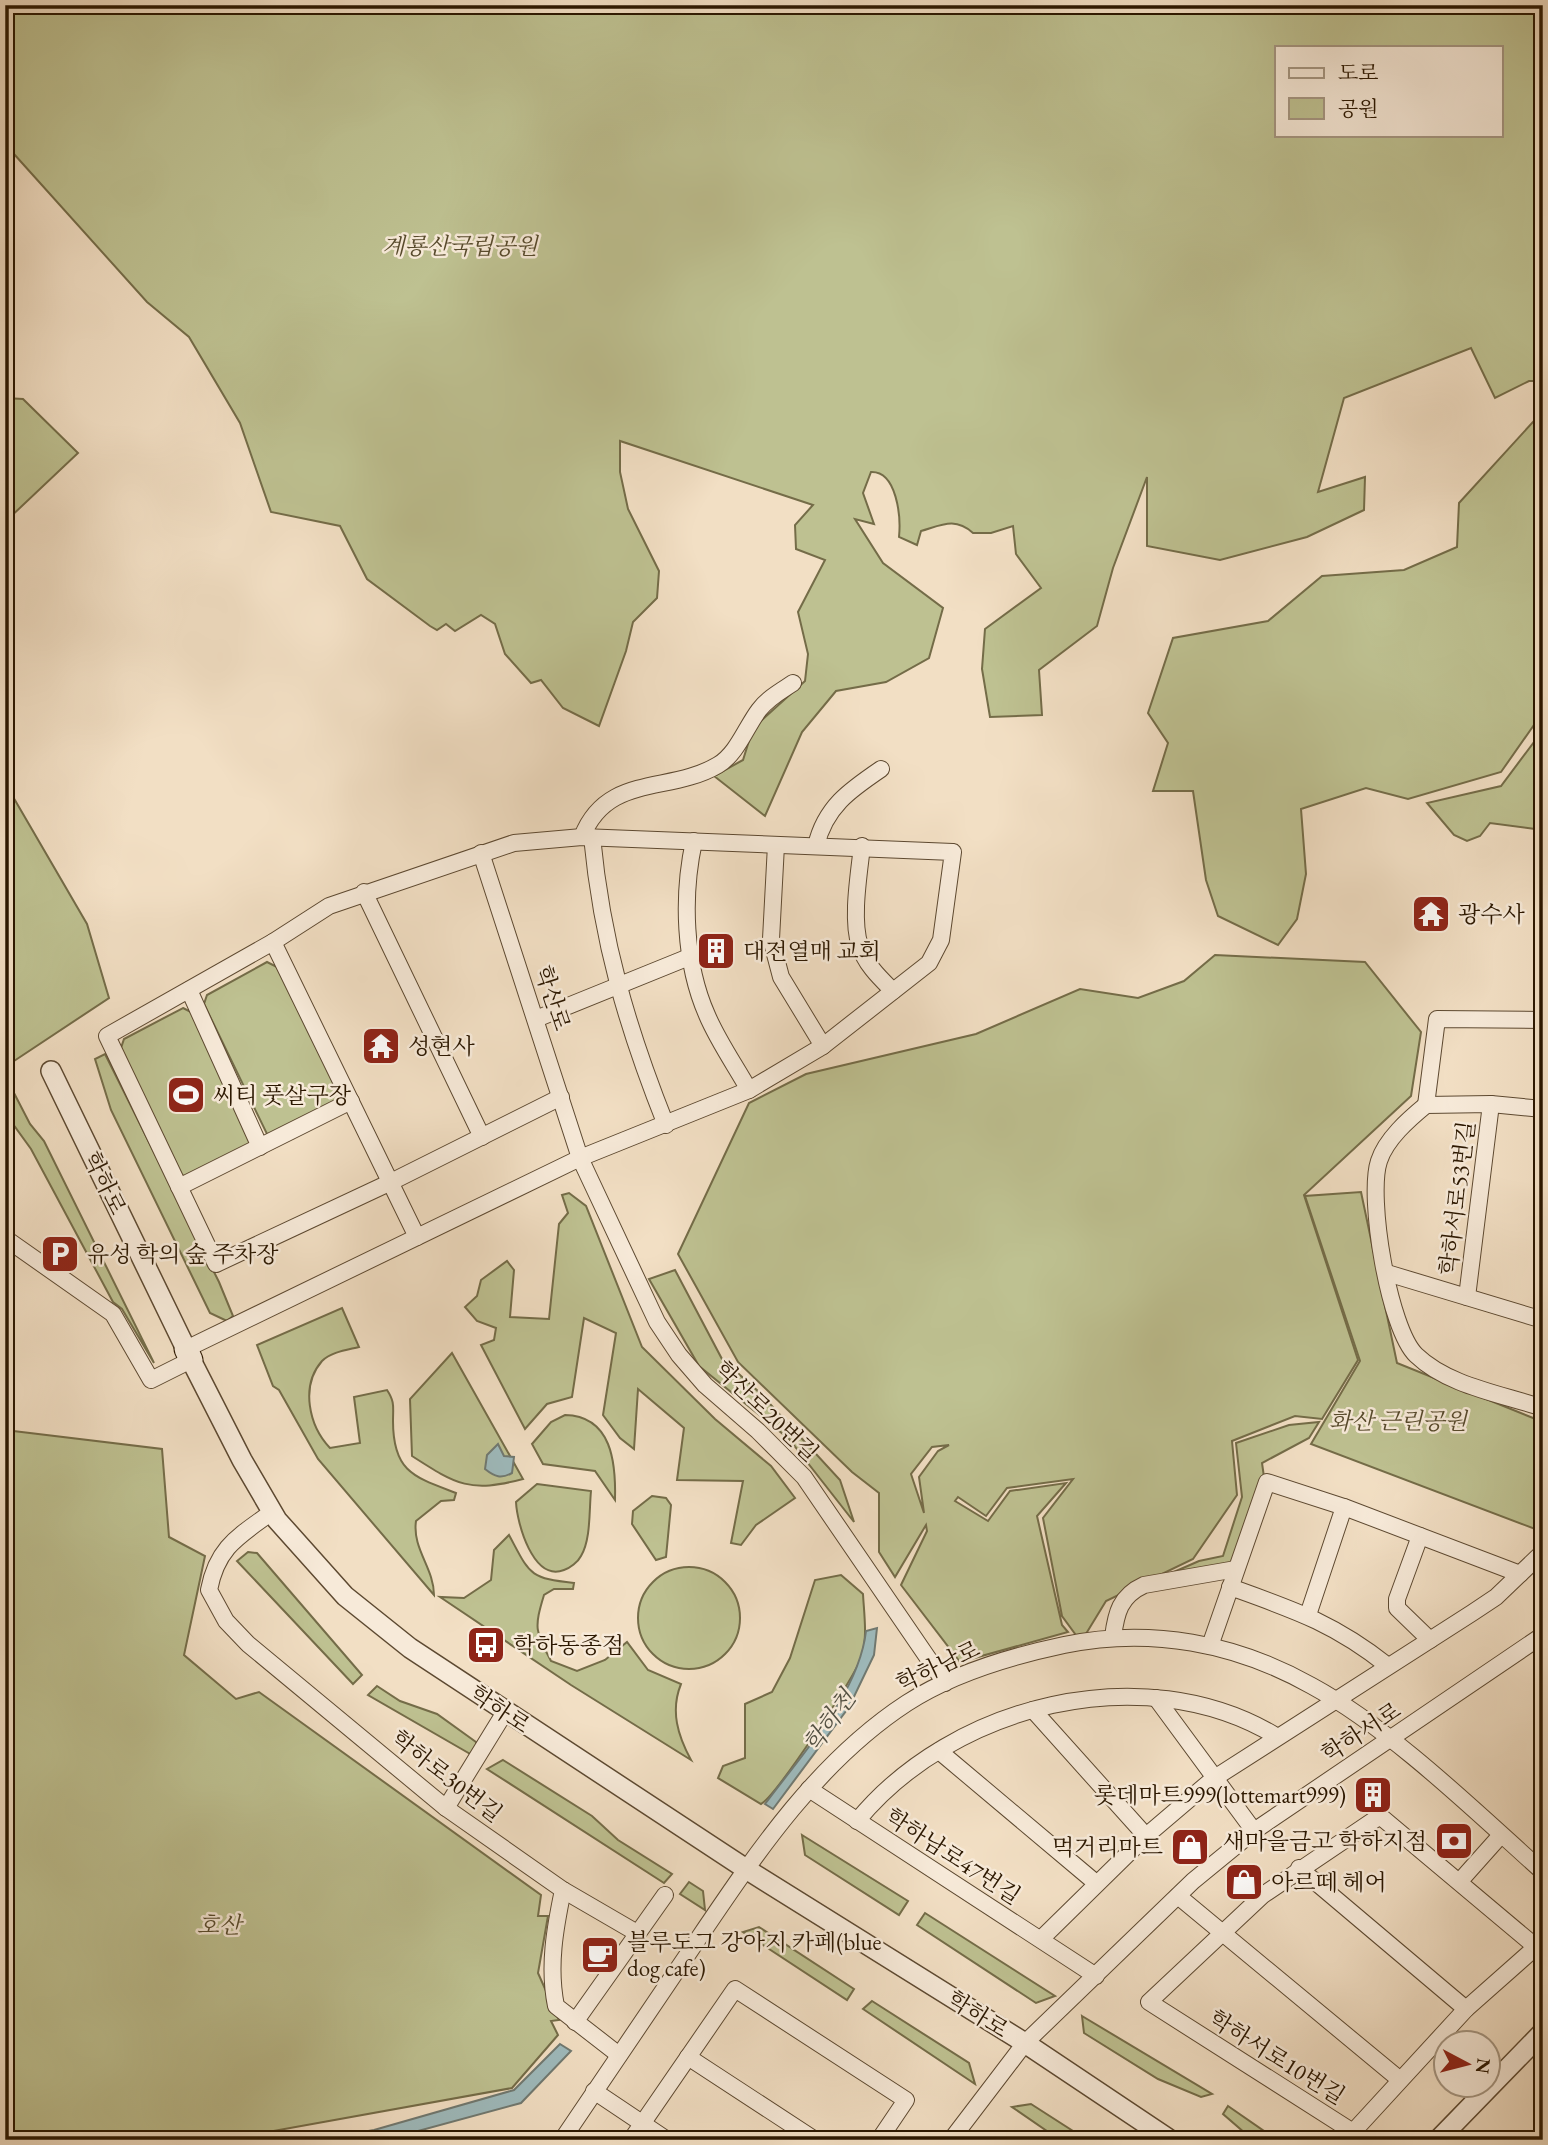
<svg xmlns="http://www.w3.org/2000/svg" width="1548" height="2145" viewBox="0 0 1548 2145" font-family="'EB Garamond','Noto Serif KR',serif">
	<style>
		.green { fill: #bec191; stroke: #746c48; stroke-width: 2; fill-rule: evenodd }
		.water { fill: #9ebabc; stroke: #707971; stroke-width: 2 }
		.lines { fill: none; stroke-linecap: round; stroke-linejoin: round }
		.minor-casing { stroke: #5d4931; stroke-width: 18 }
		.tertiary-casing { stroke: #5d4931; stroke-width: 22 }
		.secondary-casing { stroke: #2b1700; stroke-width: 25 }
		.minor { stroke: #f7ead9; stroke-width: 16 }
		.tertiary { stroke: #f7ead9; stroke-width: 19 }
		.secondary { stroke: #f7ead9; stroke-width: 23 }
		.labels { text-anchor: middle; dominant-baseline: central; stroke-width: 5; stroke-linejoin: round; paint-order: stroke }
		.park-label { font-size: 23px; font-style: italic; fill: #574a2c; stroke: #f7ead9 }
		.poi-label { font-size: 23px; fill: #2b1700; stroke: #f7ead9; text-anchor: start }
		.street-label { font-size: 23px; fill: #2b1700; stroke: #f7ead9 }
		.water-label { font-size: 24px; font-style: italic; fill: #535042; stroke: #f7ead9 }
	</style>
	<rect width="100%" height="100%" fill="#f2dfc4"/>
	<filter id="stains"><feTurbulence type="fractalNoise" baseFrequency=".00286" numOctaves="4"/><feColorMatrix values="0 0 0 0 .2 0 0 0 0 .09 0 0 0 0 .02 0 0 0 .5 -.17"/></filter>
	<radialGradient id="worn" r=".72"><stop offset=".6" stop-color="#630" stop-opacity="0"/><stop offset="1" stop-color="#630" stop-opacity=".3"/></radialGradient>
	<g class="green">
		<path d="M5,5H1543V381H1529L1495,398L1471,348L1344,398L1318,492L1365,477L1364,510L1307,537L1220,560L1147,546V477L1113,568L1097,626L1039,670L1042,715L990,717L982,669L985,629L1041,588L1016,554L1013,526L991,533H973C955,517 942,525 921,531L917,545L899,537C901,517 897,471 871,472L863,493L874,524L855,519L883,563L943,608L929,658L886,682L836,691L802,732L765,816L714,776L743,760L753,728L805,681L808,654L798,612L825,560L796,549L795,525L813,505L620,441V472L628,509L659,571L657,598L633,622L626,651L599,726L563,708L541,680L531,683L505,654L495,624L481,615L455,631L446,624L437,630L430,626L367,579L340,526L271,512L240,423L189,337L147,302L5,144ZM1277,47H1501V135H1277Z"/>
		<path d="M5,398L23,399L78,453L5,522Z"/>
		<path d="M1543,411V712L1501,772L1408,799L1366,788L1301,809L1306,874L1297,919L1278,945L1218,916L1206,880L1193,791H1153L1168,743L1148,713L1173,638L1268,621L1322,576L1404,570L1457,547L1459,503Z"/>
		<path d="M1543,730V830L1490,823L1480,836L1467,841L1454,835L1427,803L1501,786Z"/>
		<path d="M5,783L87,924L109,998L5,1067Z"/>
		<path d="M1215,955L1365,962L1421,1032L1411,1096L1304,1195L1358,1360L1322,1419L1295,1416L1232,1441L1237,1495L1193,1559L1106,1601L1081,1642L1062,1616L1043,1518L1073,1479L1007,1488L986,1516L958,1497L955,1501L988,1521L1010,1491L1066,1483L1037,1516L1062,1625L1068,1632L960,1662L901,1585L927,1531L926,1525L895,1577L879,1552V1493L852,1472L738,1362L678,1254L749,1103L806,1074L976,1034L1080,989L1138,998L1184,981ZM949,1445L938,1451L919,1477L924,1513L911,1474L932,1447Z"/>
		<path d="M267,962L277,967L342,1098L275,1136L267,1134L204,1004L207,995Z"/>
		<path d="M183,1008L191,1012L252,1141L250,1147L189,1177L180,1175L121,1048L124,1039Z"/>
		<path d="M105,1054L219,1282L233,1316L227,1321L210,1313L111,1110L95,1059Z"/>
		<path d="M14,1093L30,1124L44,1141L154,1363L122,1309L113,1302L31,1149L13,1124L10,1109Z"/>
		<path d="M1361,1192L1397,1363L1543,1422V1532L1311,1444L1360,1361L1305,1196Z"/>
		<path d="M569,1193L586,1206L642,1347L715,1419L771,1466L795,1498L756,1525L741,1545L731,1543L743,1481L677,1480L684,1428L638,1389L634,1449L620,1438L603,1415L616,1333L584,1318L572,1397L547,1404L525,1429L481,1345L494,1340L496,1328L477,1321L465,1307L477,1296L481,1280L507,1261L514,1270L510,1317L549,1319L559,1224L568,1213L562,1195Z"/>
		<path d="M675,1270L722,1359L759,1392L840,1480L854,1522L789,1439L699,1366L649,1279Z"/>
		<path d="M342,1308L359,1347C347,1350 331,1352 322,1361C300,1386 309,1426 330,1448L360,1443L354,1397L387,1390C395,1402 393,1407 393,1421C393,1472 414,1477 456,1493L454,1500L441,1501L416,1521C412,1549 434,1568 434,1595L318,1459L279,1390L273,1386L257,1345Z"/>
		<path d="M452,1353L523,1479C470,1493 457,1485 412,1456L410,1399Z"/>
		<path d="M565,1415C612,1416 616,1463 615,1500L595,1471L543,1464L532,1444L551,1422Z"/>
		<path d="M1319,1422L1309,1438L1262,1463L1264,1477L1232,1563L1160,1578L1199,1561L1223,1556L1242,1497L1236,1443L1289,1425Z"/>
		<path d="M5,1430L162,1449L169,1537L205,1556L184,1655L236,1699L259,1692L541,1895L538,1916H548L538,1973L559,2020L551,2021L558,2035L512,2088L223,2140H5V1692L9,1685L5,1662Z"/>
		<path d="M537,1484L591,1491C589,1511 591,1539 581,1556C578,1562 570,1568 564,1570C533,1582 517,1523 516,1502Z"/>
		<path d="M652,1496L666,1498L671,1505L666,1557L656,1560L632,1524L633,1511Z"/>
		<path d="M509,1535C530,1574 528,1578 574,1583L573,1589H554L544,1595C534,1628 535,1631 551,1661L577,1671L605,1660L627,1642L648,1670L681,1684C670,1711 678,1736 691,1760L571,1685L440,1597L464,1598L491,1580L494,1550Z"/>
		<path d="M248,1552L257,1553L362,1675L353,1684L237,1561Z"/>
		<circle cx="689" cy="1618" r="51"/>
		<path d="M841,1575L863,1594C864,1614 868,1639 861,1658C854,1678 776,1796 761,1804L718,1778L723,1766L745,1758V1704L772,1692L790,1658L815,1580Z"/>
		<path d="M377,1686L400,1701L437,1714L476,1742L477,1748L472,1755L368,1695Z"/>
		<path d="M503,1760L592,1816L618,1840L672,1874L664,1883L487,1769Z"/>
		<path d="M802,1835L908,1901L899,1915L805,1855Z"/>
		<path d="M689,1882L703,1891L705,1910L680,1894Z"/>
		<path d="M925,1913L1055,1996L1036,2003L917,1925Z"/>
		<path d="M759,1927L854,1989L847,2000L743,1932Z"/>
		<path d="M872,2001L969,2063L975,2084L863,2009Z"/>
		<path d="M1082,2016L1212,2094L1201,2097L1158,2079L1084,2033Z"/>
		<path d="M1031,2104L1087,2140H1060L1012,2107Z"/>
		<path d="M1228,2106L1277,2140H1253L1223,2114Z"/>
	</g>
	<g class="water">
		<path d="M498,1444L504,1456L514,1457L512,1473C501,1479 495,1477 485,1469L487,1455Z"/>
		<path d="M877,1628L874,1655L849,1707L773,1809L765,1804C802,1754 859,1693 866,1631Z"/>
		<path d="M560,2044L571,2051L521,2103L385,2140H317L374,2130L514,2090Z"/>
	</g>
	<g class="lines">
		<defs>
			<g id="minor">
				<path d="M582,837C607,773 669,794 718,765C737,754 746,727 759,710C768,698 781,691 793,683"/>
				<path d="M592,837C602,942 627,1027 666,1125"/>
				<path d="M694,841C682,896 684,963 707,1015C718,1041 735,1065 749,1090"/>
				<path d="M776,845L771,939L781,977L823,1046"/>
				<path d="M816,846C825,807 850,790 881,769"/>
				<path d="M862,846C859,874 851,920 860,946C865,964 880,978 893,991"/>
				<path d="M481,853L580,1158L657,1322L679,1355L705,1385L758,1431L804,1477L945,1683"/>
				<path d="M364,892L482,1137"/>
				<path d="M273,942L417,1237"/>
				<path d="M189,990L260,1147"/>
				<path d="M536,1019L689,957"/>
				<path d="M1426,1105L1437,1019L1543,1020"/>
				<path d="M1543,1109L1491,1104L1426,1105C1409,1119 1386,1139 1379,1161C1367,1197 1389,1329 1416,1355C1448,1386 1502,1394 1543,1408"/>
				<path d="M179,1187L351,1101"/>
				<path d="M5,1238L113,1314L151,1380L191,1360"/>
				<path d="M1387,1273L1543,1320"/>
				<path d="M1467,1297L1491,1104"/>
				<path d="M186,1349L580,1158L749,1090L823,1046L929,963L941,940L953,852L582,837L514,843L329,906L273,942L107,1036L216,1264L391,1182L561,1097"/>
				<path d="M272,1512C239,1536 217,1547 209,1590L226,1621L248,1644L446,1808L563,1890L637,1933"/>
				<path d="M1420,1536L1397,1599V1608L1430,1640"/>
				<path d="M1230,1587C1294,1610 1334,1623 1388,1666"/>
				<path d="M1308,1615L1344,1507"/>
				<path d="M1113,1637C1116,1613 1120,1596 1144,1585L1236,1569"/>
				<path d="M1210,1646L1267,1482L1344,1507L1520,1574"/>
				<path d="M1156,1698L1254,1831"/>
				<path d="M1033,1710L1146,1836"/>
				<path d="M939,1751L1096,1883"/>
				<path d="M809,1789L1096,1976"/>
				<path d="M446,1808L505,1712"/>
				<path d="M1380,1816L1536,1947L1466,2009L1353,2132L1149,2002L1263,1895Z"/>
				<path d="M857,1821C952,1705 1143,1656 1276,1736"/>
				<path d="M1299,1868L1466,2009"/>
				<path d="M1460,1881L1501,1835"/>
				<path d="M563,1890C555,1928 548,1967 556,2006L619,2055"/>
				<path d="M1178,1896L1399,2079"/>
				<path d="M1041,1939L1146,1836L1213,1779L1472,1613L1496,1597L1543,1552"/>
				<path d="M575,2022L665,1895"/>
				<path d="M688,2057L815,2140"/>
				<path d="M594,2091L667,2140"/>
				<path d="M562,2140C605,2076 649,2012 692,1948C753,1858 815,1763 907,1703C952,1674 1012,1656 1064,1645C1150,1627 1236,1643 1312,1686C1391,1729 1475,1811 1543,1872"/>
				<path d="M631,2140L735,1989L906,2100L879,2140"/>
				<path d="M951,2140L1025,2043L1193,1881L1254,1831L1543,1635"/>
			</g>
			<g id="tertiary">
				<path d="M51,1071L186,1349"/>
				<path d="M191,1360L242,1460L277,1520L345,1596L410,1648L746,1869L1025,2043L1170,2140"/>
				<path d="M1438,2140L1543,2032"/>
			</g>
			<path id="secondary" d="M186,1349L191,1360"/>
		</defs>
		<use href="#minor" class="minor-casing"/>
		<use href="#tertiary" class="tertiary-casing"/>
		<use href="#secondary" class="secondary-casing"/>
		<use href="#minor" class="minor"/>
		<use href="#tertiary" class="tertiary"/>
		<use href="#secondary" class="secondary"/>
	</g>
	<defs>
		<symbol id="temple-square" viewBox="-11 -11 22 22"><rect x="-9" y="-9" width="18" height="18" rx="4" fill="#8f2418" stroke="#f7ead9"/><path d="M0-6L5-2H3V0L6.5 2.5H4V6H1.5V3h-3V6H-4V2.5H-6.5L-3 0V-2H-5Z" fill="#fff"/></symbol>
		<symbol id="building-square" viewBox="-11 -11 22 22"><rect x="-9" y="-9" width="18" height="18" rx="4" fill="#8f2418" stroke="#f7ead9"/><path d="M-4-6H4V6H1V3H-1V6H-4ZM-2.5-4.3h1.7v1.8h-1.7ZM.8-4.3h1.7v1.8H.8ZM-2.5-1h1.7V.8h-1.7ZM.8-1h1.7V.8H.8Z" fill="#fff"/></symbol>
		<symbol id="stadium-square" viewBox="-11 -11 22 22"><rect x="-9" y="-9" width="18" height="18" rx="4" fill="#8f2418" stroke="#f7ead9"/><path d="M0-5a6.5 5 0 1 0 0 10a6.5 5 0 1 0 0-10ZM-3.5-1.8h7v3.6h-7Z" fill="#fff"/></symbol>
		<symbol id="parking-square" viewBox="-11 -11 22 22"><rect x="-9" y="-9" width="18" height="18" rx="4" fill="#8f2418" stroke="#f7ead9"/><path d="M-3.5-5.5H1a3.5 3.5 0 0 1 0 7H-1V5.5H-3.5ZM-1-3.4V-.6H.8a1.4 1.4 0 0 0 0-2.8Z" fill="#fff"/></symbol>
		<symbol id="bus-square" viewBox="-11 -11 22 22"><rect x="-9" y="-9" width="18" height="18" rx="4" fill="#8f2418" stroke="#f7ead9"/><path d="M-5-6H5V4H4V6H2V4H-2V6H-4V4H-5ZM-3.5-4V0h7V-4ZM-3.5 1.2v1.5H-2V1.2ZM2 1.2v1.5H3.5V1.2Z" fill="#fff"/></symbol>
		<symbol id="bank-square" viewBox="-11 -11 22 22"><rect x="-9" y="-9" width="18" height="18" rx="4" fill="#8f2418" stroke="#f7ead9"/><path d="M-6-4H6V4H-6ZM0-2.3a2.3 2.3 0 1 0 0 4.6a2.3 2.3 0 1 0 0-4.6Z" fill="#fff"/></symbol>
		<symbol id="shop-square" viewBox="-11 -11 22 22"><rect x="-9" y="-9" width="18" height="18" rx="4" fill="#8f2418" stroke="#f7ead9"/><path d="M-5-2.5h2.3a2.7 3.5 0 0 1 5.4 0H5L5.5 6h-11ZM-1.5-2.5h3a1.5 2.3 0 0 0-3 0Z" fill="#fff"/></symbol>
		<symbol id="cafe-square" viewBox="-11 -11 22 22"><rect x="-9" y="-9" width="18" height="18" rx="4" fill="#8f2418" stroke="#f7ead9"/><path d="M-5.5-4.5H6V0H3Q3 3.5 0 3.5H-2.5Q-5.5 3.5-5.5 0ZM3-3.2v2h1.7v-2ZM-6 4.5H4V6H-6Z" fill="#fff"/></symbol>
	</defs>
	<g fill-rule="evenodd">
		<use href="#temple-square" x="1409" y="892" width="44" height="44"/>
		<use href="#building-square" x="694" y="929" width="44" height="44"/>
		<use href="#temple-square" x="359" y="1024" width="44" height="44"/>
		<use href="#stadium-square" x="164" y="1073" width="44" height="44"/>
		<use href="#parking-square" x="38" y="1232" width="44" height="44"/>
		<use href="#bus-square" x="464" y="1623" width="44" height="44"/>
		<use href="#building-square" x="1351" y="1773" width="44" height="44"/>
		<use href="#bank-square" x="1432" y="1819" width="44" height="44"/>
		<use href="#shop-square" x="1168" y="1825" width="44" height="44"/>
		<use href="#shop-square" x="1222" y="1860" width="44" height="44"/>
		<use href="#cafe-square" x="578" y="1933" width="44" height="44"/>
	</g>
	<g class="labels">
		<g class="park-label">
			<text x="460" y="246">계룡산국립공원</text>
			<text x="1398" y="1421">화산 근린공원</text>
			<text x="219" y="1925">호산</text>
		</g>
		<g class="poi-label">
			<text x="1458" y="914">광수사</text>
			<text x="743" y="951">대전열매 교회</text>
			<text x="408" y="1046">성현사</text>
			<text x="213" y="1095">씨티 풋살구장</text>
			<text x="87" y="1254">유성 학의 숲 주차장</text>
			<text x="513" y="1645">학하동종점</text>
			<text x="1346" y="1795" text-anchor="end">롯데마트999(lottemart999)</text>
			<text x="1427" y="1841" text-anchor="end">새마을금고 학하지점</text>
			<text x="1163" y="1847" text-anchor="end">먹거리마트</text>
			<text x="1271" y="1882">아르떼 헤어</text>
			<text x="627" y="1942">블루도그 강아지 카페(blue<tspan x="627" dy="26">dog cafe)</tspan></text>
		</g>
		<g class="street-label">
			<text transform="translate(553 998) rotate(72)">학산로</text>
			<text transform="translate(105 1183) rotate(64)">학하로</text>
			<text transform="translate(1457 1198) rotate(-83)">학하서로53번길</text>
			<text transform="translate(767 1411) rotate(44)">학산로20번길</text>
			<text transform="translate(938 1666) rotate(-25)">학하남로</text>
			<text transform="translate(500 1709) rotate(34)">학하로</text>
			<text transform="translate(1361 1732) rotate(-33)">학하서로</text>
			<text transform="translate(447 1776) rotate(38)">학하로30번길</text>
			<text transform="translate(953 1856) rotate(33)">학하남로47번길</text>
			<text transform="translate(978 2014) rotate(32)">학하로</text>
			<text transform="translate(1277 2057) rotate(32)">학하서로10번길</text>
		</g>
		<g class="water-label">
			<text transform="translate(829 1721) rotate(-54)">학하천</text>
		</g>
	</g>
	<rect width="1548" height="2145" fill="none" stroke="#f2dfc4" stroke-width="28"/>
	<rect x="7" y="7" width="1534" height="2131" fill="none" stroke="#2b1700" stroke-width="3.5"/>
	<rect x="14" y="14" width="1520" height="2117" fill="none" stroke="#2b1700" stroke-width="2"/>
	<rect x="1275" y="46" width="228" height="91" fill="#f7ead9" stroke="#a59682" stroke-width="2"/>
	<rect x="1289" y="68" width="35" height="10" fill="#f7ead9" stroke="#a59682" stroke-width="2"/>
	<text x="1338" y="80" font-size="21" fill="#2b1700">도로</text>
	<rect x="1289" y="98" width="35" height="21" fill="#bec191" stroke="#a59682" stroke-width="2"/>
	<text x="1338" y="116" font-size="21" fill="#2b1700">공원</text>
	<g transform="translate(1467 2064) rotate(97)"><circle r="33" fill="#f7ead9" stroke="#a59682" stroke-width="2"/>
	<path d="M0-5L12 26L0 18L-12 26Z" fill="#8f2418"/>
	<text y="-10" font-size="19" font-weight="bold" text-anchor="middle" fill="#2b1700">N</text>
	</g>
	<rect width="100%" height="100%" filter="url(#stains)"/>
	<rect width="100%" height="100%" fill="url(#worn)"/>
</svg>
